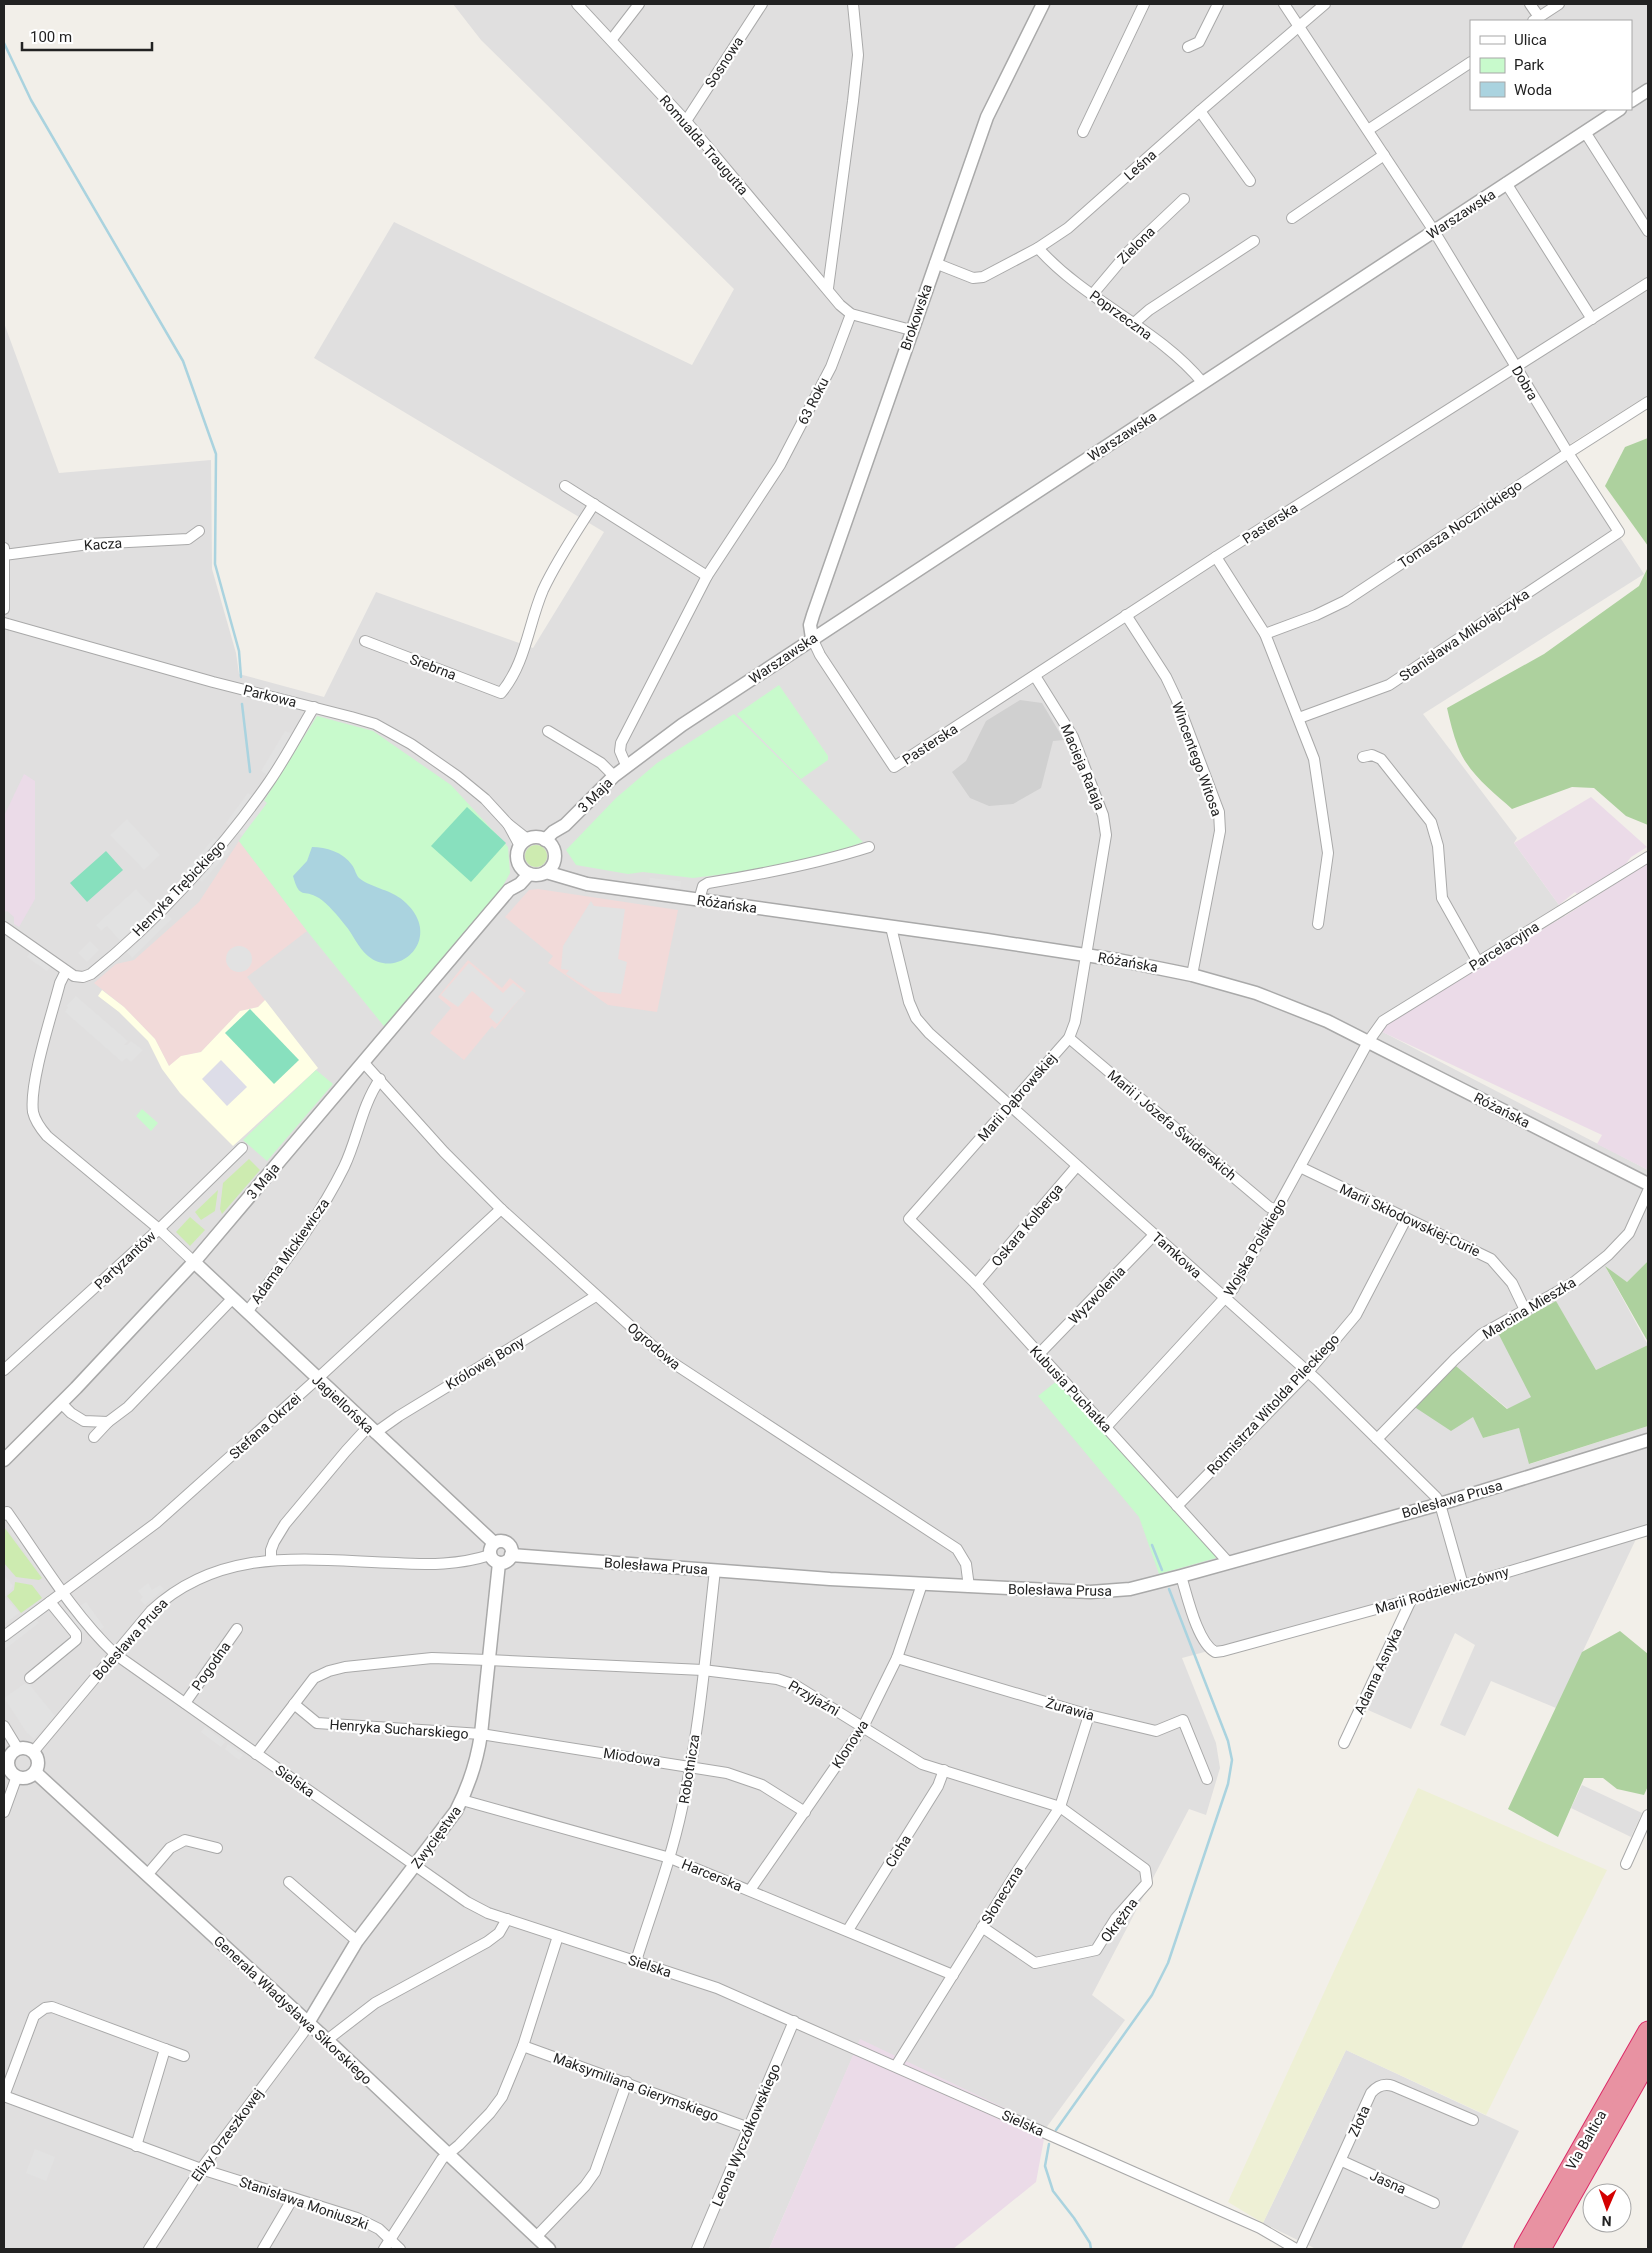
<svg xmlns="http://www.w3.org/2000/svg" width="1652" height="2253" viewBox="0 0 1652 2253" font-family="Roboto,sans-serif">
	<style>
		.residential { fill: #e0dfdf; fill-rule: evenodd }
		.commercial { fill: #f2dad9 }
		.industrial { fill: #ebdbe8 }
		.education { fill: #ffffe5 }
		.religious { fill: #d0d0d0 }
		.farmland { fill: #eef0d5 }
		.grass { fill: #cdebb0 }
		.forest { fill: #add19e }
		.park { fill: #c8facc }
		.pitch { fill: #88e0be }
		.parking { fill: #e2e2e2 }
		.plaza { fill: #dddde8 }
		.water { fill: #aad3df }
		.lines { fill: none; stroke-linecap: round; stroke-linejoin: round }
		.stream { stroke: #aad3df; stroke-width: 2.5 }
		.minor-casing { stroke: #a9a9a9; stroke-width: 12 }
		.tertiary-casing { stroke: #a9a9a9; stroke-width: 15 }
		.motorway-casing { stroke: #dc2a67; stroke-width: 21 }
		.minor { stroke: #fff; stroke-width: 10 }
		.tertiary { stroke: #fff; stroke-width: 12 }
		.motorway { stroke: #e892a2; stroke-width: 19 }
		.labels { text-anchor: middle; dominant-baseline: central; stroke-width: 4.5; stroke-linejoin: round; paint-order: stroke }
		.street-label { font-size: 14px; fill: #222; stroke: #fff }
	</style>
	<rect width="100%" height="100%" fill="#f2efe9"/>
	<g class="residential">
		<path d="M453,4H1648V395L1562,449L1644,574L1423,714L1517,838L1514,843L1559,905L1565,916L1485,963L1379,1030L1648,1170V1261L1627,1282L1606,1268L1648,1345L1596,1370L1556,1302L1532,1397L1508,1409L1456,1366L1483,1438L1519,1428L1530,1464L1648,1426V1535L1636,1539L1556,1708L1491,1681L1465,1736L1440,1725L1475,1645L1455,1633L1411,1729L1359,1706L1407,1598L1182,1658L1216,1743L1220,1768L1206,1815L1189,1809L1092,1995L1125,2020L1046,2128L860,2040L769,2249H4V323L59,473L211,460L212,569L236,653L239,674L324,697L376,592L533,648L604,532L314,358L394,222L692,365L734,289L481,40ZM1471,21H1631V109H1471Z"/>
		<path d="M1582,1785L1642,1813L1631,1837L1571,1808Z"/>
		<path d="M1346,2050L1519,2131L1461,2249H1316L1263,2223Z"/>
	</g>
	<g class="commercial">
		<path d="M239,841L307,931L247,977L265,1000L258,1007L240,1011L201,1052L182,1056L169,1066L155,1039L124,1007L94,983L116,964L134,960L199,902Z"/>
		<path d="M538,889L678,910L657,1012L608,1005L548,963L553,956L505,917L529,890Z"/>
		<path d="M468,960L502,988L510,978L526,991L495,1029L492,1026L464,1060L430,1033L451,1008L438,997Z"/>
	</g>
	<g class="industrial">
		<path d="M24,774L35,781V899L19,927L14,924V917L7,911L4,912V816Z"/>
		<path d="M1591,797L1647,847L1631,857L1625,865L1577,894L1575,892L1559,905L1514,843Z"/>
		<path d="M1648,863V1170L1597,1144L1602,1135L1378,1030L1485,963L1565,916Z"/>
		<path d="M860,2039L1046,2128L1036,2182L953,2249H769Z"/>
	</g>
	<path class="education" d="M102,990L124,1007L155,1039L169,1066L181,1056L201,1052L240,1011L258,1007L265,1000L318,1068L233,1146L180,1093L162,1069L148,1041L119,1012L98,996Z"/>
	<path class="religious" d="M1020,700L1042,703L1064,740L1053,741L1041,788L1013,804L989,806L970,798L952,772L966,761L986,721Z"/>
	<path class="farmland" d="M1418,1788L1607,1870L1486,2115L1346,2050L1263,2223L1228,2202Z"/>
	<g class="grass">
		<circle cx="536" cy="856" r="11"/>
		<path d="M249,1159L260,1170L222,1214L220,1209L223,1183Z"/>
		<path d="M218,1190L215,1211L201,1220L195,1212Z"/>
		<path d="M190,1217L205,1230L190,1246L176,1232Z"/>
		<path d="M4,1527L42,1578L39,1580L16,1577L4,1563Z"/>
		<path d="M15,1582L32,1585L42,1598L21,1613L7,1596L14,1590Z"/>
	</g>
	<g class="forest">
		<path d="M1648,438V546L1605,486L1625,447Z"/>
		<path d="M1648,567V825L1626,816L1594,788L1572,787L1512,809C1492,791 1468,773 1458,747C1453,734 1450,721 1447,708L1544,654L1639,586Z"/>
		<path d="M1648,1261V1342L1605,1266L1627,1282Z"/>
		<path d="M1556,1301L1596,1370L1648,1345V1426L1529,1464L1519,1428L1483,1438L1473,1417L1451,1431L1413,1406L1456,1366L1507,1409L1531,1397L1498,1333Z"/>
		<path d="M1620,1631L1648,1654V1786L1644,1795L1617,1789L1603,1778H1584L1558,1837L1508,1809L1582,1652Z"/>
	</g>
	<g class="park">
		<path d="M779,685L828,756V760L801,779L737,714Z"/>
		<path d="M734,714L863,842L819,858L772,868L693,878L643,872L628,874L576,865L566,850L616,798L657,763Z"/>
		<path d="M317,716L373,731L451,785L508,847L510,873L499,893L387,1030L307,931L239,841Z"/>
		<path d="M316,1070L333,1084L267,1161L243,1140Z"/>
		<path d="M142,1109L158,1123L151,1131L136,1116Z"/>
		<path d="M1058,1380L1213,1551L1216,1558L1159,1574L1139,1517L1038,1396Z"/>
	</g>
	<g class="pitch">
		<path d="M467,807L506,843L471,882L431,846Z"/>
		<path d="M106,851L123,870L87,902L70,883Z"/>
		<path d="M250,1009L299,1060L274,1084L225,1033Z"/>
	</g>
	<g class="parking">
		<path d="M285,731L292,734L267,775L261,771Z"/>
		<path d="M248,793L253,796L230,826L226,823Z"/>
		<path d="M262,799L267,803L242,836L237,832Z"/>
		<path d="M127,819L160,855L144,870L110,835Z"/>
		<path d="M214,838L218,841L188,875L184,872Z"/>
		<path d="M225,847L230,851L202,882L197,878Z"/>
		<path d="M650,878L681,881L680,888L649,884Z"/>
		<path d="M136,889L155,909L120,941L107,926L101,931L96,925Z"/>
		<path d="M591,901L594,906L625,909L618,959L627,962L621,994L593,991L566,974L569,970L561,969L563,946Z"/>
		<path d="M167,914L172,919L132,958L127,952Z"/>
		<path d="M90,941L99,950L87,962L78,953Z"/>
		<circle cx="239" cy="959" r="13"/>
		<path d="M30,952L51,966L47,971L27,957Z"/>
		<path d="M469,963L503,993L513,983L525,993L497,1024L489,1017L494,1010L472,991L458,1007L441,995Z"/>
		<path d="M76,996L128,1041L124,1045H127L131,1041L143,1050L131,1062L126,1058L122,1062L65,1012L68,1007L66,1006Z"/>
		<path d="M11,1527L49,1577L45,1580L10,1532Z"/>
		<path d="M6,1577L13,1586L5,1597L19,1613L4,1624V1579Z"/>
		<path d="M148,1583L152,1590L160,1585L164,1589L145,1605L140,1600L143,1597L138,1591Z"/>
		<path d="M86,1602L104,1627L99,1631L80,1606Z"/>
		<path d="M73,1611L86,1631L81,1634L67,1615Z"/>
		<path d="M36,1618L39,1623L4,1650V1643Z"/>
		<path d="M24,1684L30,1685L55,1716L34,1739L27,1733L4,1698Z"/>
		<path d="M205,1727L225,1742L221,1747L201,1732Z"/>
		<path d="M228,1744L243,1755L239,1760L225,1749Z"/>
		<path d="M35,2149L55,2157L46,2181L26,2173Z"/>
	</g>
	<path class="plaza" d="M221,1060L247,1087L227,1106L202,1079Z"/>
	<path class="water" d="M312,847C326,847 343,852 352,865C355,869 356,875 359,878C373,889 392,889 406,903C444,939 398,981 368,956C358,948 353,934 345,925C338,916 328,904 319,898C303,888 300,901 293,876L307,861Z"/>
	<g class="lines">
		<g class="stream">
			<path d="M4,43L31,100L183,361L216,454L215,564L239,651L241,677"/>
			<path d="M242,704L250,772"/>
			<path d="M1152,1545L1162,1570"/>
			<path d="M1056,2130L1152,1995L1168,1963L1228,1784L1232,1760L1228,1741L1169,1589"/>
			<path d="M1049,2144L1045,2166L1053,2191L1074,2218L1090,2243L1091,2249"/>
		</g>
		<defs>
			<g id="minor">
				<path d="M577,4L686,121L840,305L851,314L911,330"/>
				<path d="M1284,4L1434,231L1568,453L1619,532L1389,685L1299,718"/>
				<path d="M1530,4L1539,17"/>
				<path d="M1533,21L1559,4"/>
				<path d="M612,39L639,4"/>
				<path d="M1188,47L1199,42L1218,4"/>
				<path d="M1200,111L1250,181"/>
				<path d="M686,121L762,4"/>
				<path d="M1368,130L1471,62"/>
				<path d="M1083,132L1144,4"/>
				<path d="M1585,132L1648,231"/>
				<path d="M1506,183L1592,319"/>
				<path d="M1292,218L1384,155"/>
				<path d="M1038,248C1086,302 1158,328 1203,383"/>
				<path d="M935,263L973,278L983,277L1038,248L1068,228L1200,111L1325,4"/>
				<path d="M828,288L853,101L858,55L853,4"/>
				<path d="M1092,295L1129,251L1184,199"/>
				<path d="M1133,324L1149,310L1254,241"/>
				<path d="M565,486L707,576"/>
				<path d="M4,548V609"/>
				<path d="M4,555L89,544L188,539L199,531"/>
				<path d="M1216,557L1265,634L1314,759L1328,853L1318,924"/>
				<path d="M1126,615L1166,677L1176,698L1219,812L1220,831L1192,975"/>
				<path d="M4,623L213,682L351,717L375,724L411,744L457,776L485,799L508,824L527,839"/>
				<path d="M1265,634L1316,615L1345,601L1568,453L1648,402"/>
				<path d="M812,638L820,655L894,767L1216,557L1648,283"/>
				<path d="M365,641L501,693C526,663 528,625 543,590C557,560 576,532 594,504"/>
				<path d="M1035,676L1073,737L1103,815L1106,835L1104,847L1075,1022L1069,1038L909,1219L976,1284L1229,1563"/>
				<path d="M548,731L601,763L614,776"/>
				<path d="M1363,757L1372,755L1381,759L1431,822L1438,846L1442,898L1478,962"/>
				<path d="M626,765L620,751L621,743L707,576L780,465L831,367L851,314"/>
				<path d="M508,824L520,846"/>
				<path d="M699,900L703,886L708,883C763,874 816,864 869,847"/>
				<path d="M4,927L74,976L83,977L91,974C156,922 222,850 269,782C285,759 299,732 314,707"/>
				<path d="M891,927L909,1002L916,1018L929,1033L1317,1380L1436,1497L1440,1504L1463,1585"/>
				<path d="M66,971L60,983C52,1014 29,1083 33,1112C35,1121 41,1129 47,1136L159,1229L194,1262"/>
				<path d="M1069,1038L1269,1207L1277,1210"/>
				<path d="M364,1063L444,1152L501,1209L667,1359L957,1549L966,1564L969,1587"/>
				<path d="M1300,1167L1491,1259L1512,1283L1525,1310"/>
				<path d="M976,1284L1077,1166"/>
				<path d="M247,1312C282,1265 318,1220 344,1167C358,1138 361,1107 380,1079"/>
				<path d="M1039,1354L1154,1235"/>
				<path d="M4,1370L159,1229L242,1148"/>
				<path d="M61,1403L71,1413L84,1421L108,1422L128,1407L232,1299"/>
				<path d="M1107,1426L1233,1289L1368,1042L1383,1021L1648,857"/>
				<path d="M375,1433L399,1416L596,1296"/>
				<path d="M94,1437L108,1422"/>
				<path d="M1377,1439L1455,1359L1482,1334L1573,1283L1608,1255L1629,1233L1648,1191"/>
				<path d="M1177,1506L1308,1372L1356,1315L1406,1219"/>
				<path d="M4,1515L7,1512C41,1560 72,1613 115,1654L467,1902L488,1913L717,1988L1260,2228L1296,2249"/>
				<path d="M271,1560V1550L274,1542L285,1524L346,1451L368,1427"/>
				<path d="M1181,1576C1187,1595 1197,1642 1215,1652L1223,1651L1471,1583L1648,1530"/>
				<path d="M4,1636L156,1523L317,1379L501,1209"/>
				<path d="M897,1658L1089,1715L1156,1731L1183,1720L1207,1779"/>
				<path d="M30,1678L76,1640V1634L50,1602"/>
				<path d="M185,1703L237,1629"/>
				<path d="M294,1704L317,1723L481,1734L727,1773L762,1785L805,1812"/>
				<path d="M4,1726L18,1749"/>
				<path d="M1344,1743L1412,1598"/>
				<path d="M33,1752L151,1611C222,1545 307,1560 396,1563C429,1565 459,1565 490,1555"/>
				<path d="M256,1754L314,1678L329,1671L345,1667L432,1658L488,1660L703,1670L777,1679L795,1685L922,1764L1060,1807L1145,1869L1147,1883L1116,1918L1096,1950L1035,1963L982,1927"/>
				<path d="M462,1800L670,1858L953,1975"/>
				<path d="M4,1812L17,1776"/>
				<path d="M1626,1864L1648,1815"/>
				<path d="M147,1875L170,1848L185,1840L217,1848"/>
				<path d="M289,1882L357,1941"/>
				<path d="M750,1890L863,1727L897,1658L922,1584"/>
				<path d="M848,1930L938,1786L944,1770"/>
				<path d="M636,1961C652,1910 671,1860 682,1808C700,1730 706,1649 715,1570"/>
				<path d="M327,2040L375,2003L487,1942L499,1933L507,1919"/>
				<path d="M523,2046L749,2128"/>
				<path d="M165,2049L184,2056"/>
				<path d="M896,2066L1020,1867L1060,1807L1089,1715"/>
				<path d="M4,2096L201,2169L357,2218L379,2229L400,2249"/>
				<path d="M4,2096L34,2016L45,2008L52,2007L165,2049L136,2146"/>
				<path d="M1342,2161L1434,2203"/>
				<path d="M536,2237L585,2186L595,2172L627,2082"/>
				<path d="M149,2249L201,2169L303,2033L308,2023"/>
				<path d="M263,2249L293,2198"/>
				<path d="M384,2249L442,2159L459,2145L490,2113L502,2097L523,2046L558,1936"/>
				<path d="M697,2249L794,2021"/>
				<path d="M1300,2249L1371,2093C1377,2086 1384,2083 1393,2086L1473,2120"/>
			</g>
			<g id="tertiary">
				<path d="M1631,101L1648,90"/>
				<path d="M812,638L810,625L813,615L987,117L1043,4"/>
				<circle cx="536" cy="856" r="19"/>
				<path d="M545,840L553,832L565,825L614,776L682,725L1620,109"/>
				<path d="M546,872L587,884L987,940L1118,960L1192,975L1256,993L1327,1021L1648,1184"/>
				<path d="M194,1262L494,1543"/>
				<path d="M4,1460L76,1388L194,1262L509,890L520,884L529,874"/>
				<circle cx="501" cy="1552" r="11"/>
				<path d="M511,1555L830,1579L1090,1592L1130,1589L1181,1576L1440,1504L1648,1440"/>
				<circle cx="23" cy="1763" r="15"/>
				<path d="M35,1772L327,2040L549,2249"/>
				<path d="M308,2023L357,1941L456,1811C469,1786 477,1761 481,1734L499,1563"/>
			</g>
			<g id="motorway">
				<path d="M1524,2249L1648,2031"/>
				<path d="M1541,2249L1648,2060"/>
			</g>
		</defs>
		<use href="#minor" class="minor-casing"/>
		<use href="#tertiary" class="tertiary-casing"/>
		<use href="#motorway" class="motorway-casing"/>
		<use href="#minor" class="minor"/>
		<use href="#tertiary" class="tertiary"/>
		<use href="#motorway" class="motorway"/>
	</g>
	<g class="labels">
		<g class="street-label">
			<text transform="translate(724 62) rotate(-57)">Sosnowa</text>
			<text transform="translate(704 145) rotate(49)">Romualda Traugutta</text>
			<text transform="translate(1140 165) rotate(-42)">Leśna</text>
			<text transform="translate(1461 214) rotate(-33)">Warszawska</text>
			<text transform="translate(1136 245) rotate(-45)">Zielona</text>
			<text transform="translate(1121 315) rotate(36)">Poprzeczna</text>
			<text transform="translate(916 317) rotate(-71)">Brokowska</text>
			<text transform="translate(1525 383) rotate(59)">Dobra</text>
			<text transform="translate(813 401) rotate(-63)">63 Roku</text>
			<text transform="translate(1122 436) rotate(-33)">Warszawska</text>
			<text transform="translate(1270 523) rotate(-33)">Pasterska</text>
			<text transform="translate(1460 524) rotate(-34)">Tomasza Nocznickiego</text>
			<text transform="translate(103 544) rotate(-4)">Kacza</text>
			<text transform="translate(1464 635) rotate(-34)">Stanisława Mikołajczyka</text>
			<text transform="translate(783 658) rotate(-34)">Warszawska</text>
			<text transform="translate(433 667) rotate(21)">Srebrna</text>
			<text transform="translate(270 696) rotate(14)">Parkowa</text>
			<text transform="translate(930 744) rotate(-33)">Pasterska</text>
			<text transform="translate(1197 759) rotate(70)">Wincentego Witosa</text>
			<text transform="translate(1083 767) rotate(67)">Macieja Rataja</text>
			<text transform="translate(595 795) rotate(-45)">3 Maja</text>
			<text transform="translate(179 888) rotate(-46)">Henryka Trębickiego</text>
			<text transform="translate(727 904) rotate(8)">Różańska</text>
			<text transform="translate(1504 946) rotate(-32)">Parcelacyjna</text>
			<text transform="translate(1128 962) rotate(10)">Różańska</text>
			<text transform="translate(1017 1097) rotate(-49)">Marii Dąbrowskiej</text>
			<text transform="translate(1502 1110) rotate(27)">Różańska</text>
			<text transform="translate(1172 1125) rotate(40)">Marii i Józefa Świderskich</text>
			<text transform="translate(263 1181) rotate(-50)">3 Maja</text>
			<text transform="translate(1410 1220) rotate(25)">Marii Skłodowskiej-Curie</text>
			<text transform="translate(1027 1225) rotate(-50)">Oskara Kolberga</text>
			<text transform="translate(1255 1247) rotate(-60)">Wojska Polskiego</text>
			<text transform="translate(290 1251) rotate(-55)">Adama Mickiewicza</text>
			<text transform="translate(1177 1255) rotate(42)">Tamkowa</text>
			<text transform="translate(125 1260) rotate(-43)">Partyzantów</text>
			<text transform="translate(1097 1295) rotate(-46)">Wyzwolenia</text>
			<text transform="translate(1529 1308) rotate(-31)">Marcina Mieszka</text>
			<text transform="translate(654 1346) rotate(40)">Ogrodowa</text>
			<text transform="translate(485 1363) rotate(-31)">Królowej Bony</text>
			<text transform="translate(1071 1389) rotate(47)">Kubusia Puchatka</text>
			<text transform="translate(343 1404) rotate(43)">Jagiellońska</text>
			<text transform="translate(1273 1404) rotate(-47)">Rotmistrza Witolda Pileckiego</text>
			<text transform="translate(265 1426) rotate(-42)">Stefana Okrzei</text>
			<text transform="translate(1452 1499) rotate(-16)">Bolesława Prusa</text>
			<text transform="translate(656 1566) rotate(4)">Bolesława Prusa</text>
			<text transform="translate(1060 1590) rotate(1)">Bolesława Prusa</text>
			<text transform="translate(1442 1590) rotate(-16)">Marii Rodziewiczówny</text>
			<text transform="translate(130 1639) rotate(-48)">Bolesława Prusa</text>
			<text transform="translate(211 1666) rotate(-55)">Pogodna</text>
			<text transform="translate(1378 1671) rotate(-65)">Adama Asnyka</text>
			<text transform="translate(814 1698) rotate(30)">Przyjaźni</text>
			<text transform="translate(1070 1709) rotate(16)">Żurawia</text>
			<text transform="translate(399 1729) rotate(4)">Henryka Sucharskiego</text>
			<text transform="translate(850 1744) rotate(-57)">Klonowa</text>
			<text transform="translate(632 1757) rotate(9)">Miodowa</text>
			<text transform="translate(689 1769) rotate(-81)">Robotnicza</text>
			<text transform="translate(295 1781) rotate(35)">Sielska</text>
			<text transform="translate(436 1837) rotate(-54)">Zwycięstwa</text>
			<text transform="translate(898 1851) rotate(-58)">Cicha</text>
			<text transform="translate(712 1875) rotate(22)">Harcerska</text>
			<text transform="translate(1002 1895) rotate(-58)">Słoneczna</text>
			<text transform="translate(1119 1920) rotate(-53)">Okrężna</text>
			<text transform="translate(650 1966) rotate(18)">Sielska</text>
			<text transform="translate(293 2010) rotate(43)">Generała Władysława Sikorskiego</text>
			<text transform="translate(636 2087) rotate(20)">Maksymiliana Gierymskiego</text>
			<text transform="translate(1359 2121) rotate(-66)">Złota</text>
			<text transform="translate(1023 2123) rotate(24)">Sielska</text>
			<text transform="translate(227 2135) rotate(-54)">Elizy Orzeszkowej</text>
			<text transform="translate(746 2135) rotate(-67)">Leona Wyczółkowskiego</text>
			<text transform="translate(1586 2140) rotate(-60)">Via Baltica</text>
			<text transform="translate(1388 2182) rotate(24)">Jasna</text>
			<text transform="translate(304 2203) rotate(19)">Stanisława Moniuszki</text>
		</g>
	</g>
	<rect width="1652" height="2253" fill="none" stroke="#222222" stroke-width="10"/>
	<rect x="1470" y="20" width="162" height="90" fill="#ffffff" stroke="#a7a7a7"/>
	<rect x="1480" y="36" width="25" height="8" fill="#ffffff" stroke="#a7a7a7"/>
	<text x="1514" y="45" font-size="15" fill="#222222">Ulica</text>
	<rect x="1480" y="58" width="25" height="15" fill="#c8facc" stroke="#a7a7a7"/>
	<text x="1514" y="70" font-size="15" fill="#222222">Park</text>
	<rect x="1480" y="82" width="25" height="15" fill="#aad3df" stroke="#a7a7a7"/>
	<text x="1514" y="95" font-size="15" fill="#222222">Woda</text>
	<g transform="translate(1607 2208) rotate(182)"><circle r="24" fill="#ffffff" stroke="#a7a7a7"/>
	<path d="M0-4L9 19L0 12L-9 19Z" fill="#d40000"/>
	<text y="-8" font-size="14" font-weight="bold" text-anchor="middle" fill="#222222">N</text>
	</g>
	<path d="M22 42v8h130v-8" fill="none" stroke="#222222" stroke-width="2.5"/>
	<text x="30" y="42" font-size="15" fill="#222222" stroke="#ffffff" stroke-width="4" paint-order="stroke">100 m</text>
</svg>
